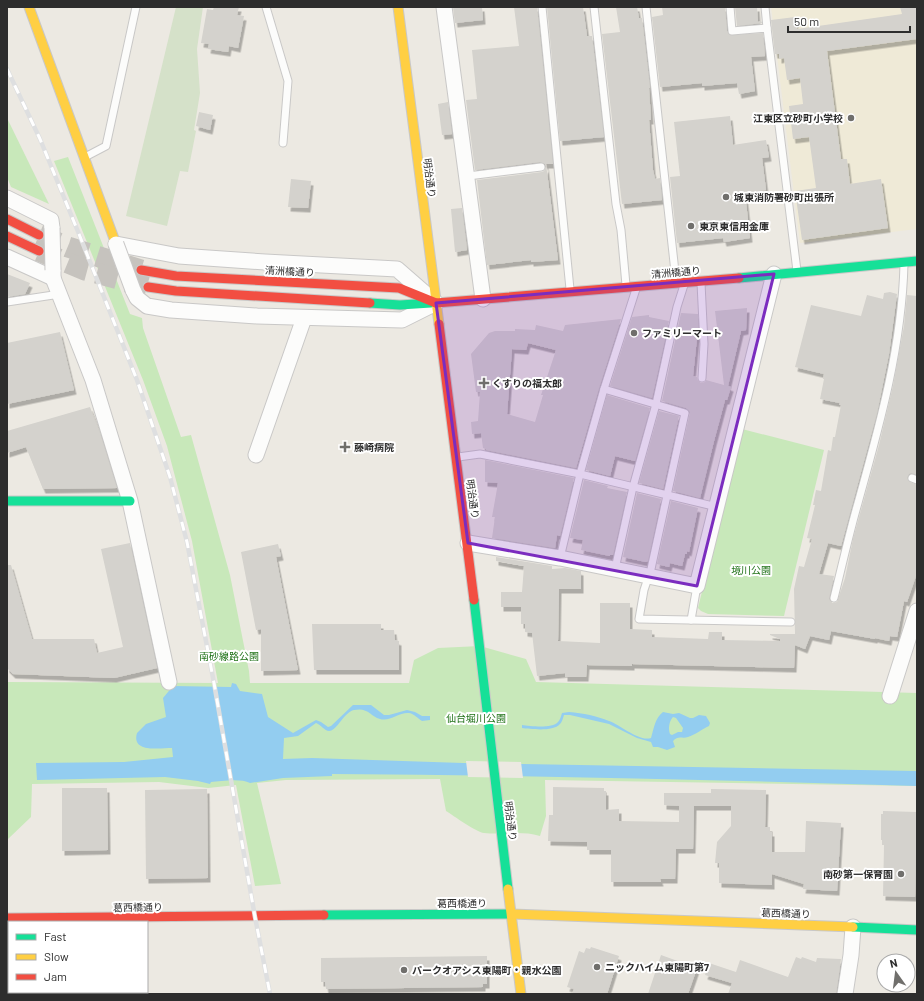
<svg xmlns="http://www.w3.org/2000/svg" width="924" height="1001" viewBox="0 0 924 1001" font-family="Barlow,'Noto Sans JP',sans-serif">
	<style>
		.education { fill: #efead7 }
		.green { fill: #c8e8ba }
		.cemetery { fill: #d5e1c9 }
		.water { fill: #93cdf0; fill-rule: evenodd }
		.pier { fill: #ece9e2 }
		.building { fill: #d4d2cd; fill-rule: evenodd; filter: url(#shadow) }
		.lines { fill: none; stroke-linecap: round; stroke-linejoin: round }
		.secondary-tunnel { stroke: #c6c3be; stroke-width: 21; stroke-dasharray: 21 10; stroke-linecap: butt }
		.lane-casing { stroke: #c9c8c7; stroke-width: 9 }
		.street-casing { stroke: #c9c8c7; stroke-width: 17 }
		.fast-casing { stroke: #c9c8c7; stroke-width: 11 }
		.slow-casing { stroke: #c9c8c7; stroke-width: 11 }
		.jam-casing { stroke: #c9c8c7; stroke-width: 11 }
		.lane { stroke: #fcfcfb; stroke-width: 7 }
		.street { stroke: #fcfcfb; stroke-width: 15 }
		.fast { stroke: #16e098; stroke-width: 9 }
		.slow { stroke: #ffcf43; stroke-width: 9 }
		.jam { stroke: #f24e42; stroke-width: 9 }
		.rail-casing { stroke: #dedfe0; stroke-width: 4.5 }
		.rail { stroke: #fff; stroke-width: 3; stroke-dasharray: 9; stroke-linecap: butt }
		.street-bridge-casing { stroke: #c9c8c7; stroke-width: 17; stroke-linecap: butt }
		.street-bridge { stroke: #fcfcfb; stroke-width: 15 }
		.marked { fill: #7b2cbf; fill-opacity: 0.2; stroke: #7b2cbf; stroke-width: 3; stroke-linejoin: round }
		.poi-dot { fill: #706f6c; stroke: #fff; stroke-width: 1.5 }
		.labels { text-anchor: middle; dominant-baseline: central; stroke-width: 4; stroke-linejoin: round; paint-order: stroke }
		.poi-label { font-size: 10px; font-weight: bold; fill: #2d2d2d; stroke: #fff; text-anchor: start }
		.street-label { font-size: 10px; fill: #2d2d2d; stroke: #fff }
		.park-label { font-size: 10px; fill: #1f7117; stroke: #fff }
	</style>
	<defs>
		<filter id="shadow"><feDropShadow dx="2.5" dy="4.5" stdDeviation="0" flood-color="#0004"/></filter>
	</defs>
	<rect width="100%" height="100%" fill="#ece9e2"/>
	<path class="education" d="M771,7H917V229L800,243Z"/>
	<g class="green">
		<path d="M7,118L49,204L11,187L7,177Z"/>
		<path d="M68,157L130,314L142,318L143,328L181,437L191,435L230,575L249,671L250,683H409L414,660L438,648L480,646L526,659L536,682L917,693V786L545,780L546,816L540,836C520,830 504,835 484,833C476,832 454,816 446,811L440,779L286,780L257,783L281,884L255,886L236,785L208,788L159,782L32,784L31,817L8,839H7V682L218,683L192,541L167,446L143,380L54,161Z"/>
		<path d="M742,429L824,450L784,616L708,614L701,611L698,608Z"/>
	</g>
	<path class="cemetery" d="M176,7H203L197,49L200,93L194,130L196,131L188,172L180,171L167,226L126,216Z"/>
	<g class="water">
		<path d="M232,683L236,684L240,691L262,694L268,717L293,733L316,720L321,722L328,727L331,726L353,705H371L384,715H389L407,710L415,712L422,716H430V720L422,721C418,719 415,714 409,713C399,712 390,722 380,719C370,716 368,707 354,710C344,712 337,731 329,731C325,731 320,724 316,723L298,736L284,738L283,759L312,758L463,763L917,771V786C722,780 527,775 332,774V776L283,778L250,783C241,778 221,781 211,782L210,784L198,781L165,777L37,780L36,763L124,762L173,757L172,748C160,748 131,753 137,733L146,724L166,717L163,698L173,686L231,687Z"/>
		<path d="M569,712C583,713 597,716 609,721C621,725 639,742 651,738C654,728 655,718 663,712L673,714L679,713L690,718H693L699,715L706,716L710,723L709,726C702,729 695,735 688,737C682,739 678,735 673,741L675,747L667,750L658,747H653L651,742L637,738L609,724L570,715H564C563,718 562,722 560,724C553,732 531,729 522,728V725C530,726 552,729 558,722C560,720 561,716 562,713ZM673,717L676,718L683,728L682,732H678L672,735L670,734C668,729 669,721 673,717Z"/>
	</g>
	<path class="pier" d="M466,761L521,762L523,778L468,777Z"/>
	<g class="building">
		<path d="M214,7H239L237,15L244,16L238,48L229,46L228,52L208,49L209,44L201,43L207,9L213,10Z"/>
		<path d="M453,7H482L483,20L455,23Z"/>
		<path d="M514,7H537L553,164H546L558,260L531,262V260L487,265L477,180L542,172L544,171L546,167L545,164L540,162L475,170L466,100L477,99L472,50L519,46Z"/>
		<path d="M547,7H583L587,36H592L604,137L560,141Z"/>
		<path d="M616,7H637L639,18H642L650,88H649L651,120H649L653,170L655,179L660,178L662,200L622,204L602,34L620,32Z"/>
		<path d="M662,7H725L727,31L730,35L763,33L765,56L751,57L755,91L739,94L737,83L702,86V83L660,87L652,17L663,15Z"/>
		<path d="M735,7H757L758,22L761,21L762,23L737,26Z"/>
		<path d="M900,7H917V39L827,51L841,159H847L850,184L881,179L888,228L802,240L795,191L816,188L809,137L793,139L789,106L803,104L800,78L787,80L784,58L779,59V54H775L771,20L795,17L797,29L902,14Z"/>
		<path d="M448,102L452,134L442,135L438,104Z"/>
		<path d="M199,112L213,115L210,130L196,126Z"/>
		<path d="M730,116L733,145L766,140L769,157L762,158L766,190L745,193L750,238L724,242L723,238L677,243L670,177L680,176L674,122Z"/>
		<path d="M291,179L311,181L308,208L288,207Z"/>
		<path d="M462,208L467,250L455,252L451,209Z"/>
		<path d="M7,274L30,283L25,294L7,297Z"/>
		<path d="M890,292L897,294L889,354L877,413L841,546L828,543L819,574L834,576L829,599L832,603L837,602L845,578L853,539L879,445L893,386L904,326L907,295L917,296V475L911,473L909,474L907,478L910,482L917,485V573L907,602L904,601L897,637L890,636L889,641L875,638V639L831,631L829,640L810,636L805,649L795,645L794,668L632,664V666L587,665L586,677H565V673L537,676L532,633L525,632V624H521V607H501V592H522L524,566L496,561V557L552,566V569L565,568L581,571V589H559L558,641L600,643V603H630V629L652,630V637L708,639L709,632H722V640L780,641V639L770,635V634H795L794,589L799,566L804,567L812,539L807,538L815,505H813L816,490L821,491L828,450L831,451L833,437H835L841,405H839L840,403L820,399L824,379H823L824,374L795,367L811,305L861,316L867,295L883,299L884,293Z"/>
		<path d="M747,308L746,330L741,331L728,386L731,387L727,400H725L714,441L700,498L673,491L690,412L686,408L662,401L681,313L698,314L699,338H697L693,376L697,377L698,381L701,383L705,382L706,380L724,385L715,311Z"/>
		<path d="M649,315V317L669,321L652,398L610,386L632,317Z"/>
		<path d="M621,319L599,388L576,468L486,450V449L483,448L481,433L472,434L471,422L478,421L480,392H476L471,354L489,333L495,331H515V329L535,330L536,325L563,331L565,325ZM528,343L556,350L541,395H543L535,422L507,414L512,349L526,350Z"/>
		<path d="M60,332L74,390L7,404V343Z"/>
		<path d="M607,395L650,408L635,461L615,456L610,476L586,470Z"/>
		<path d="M90,407L100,433L117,488L43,489L26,447L7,453V431Z"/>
		<path d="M659,411L679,416L663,489L639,483Z"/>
		<path d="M485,460L574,478L560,536L557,535L555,548L492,538L495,517H492L498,483L485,482Z"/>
		<path d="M584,480L608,486L607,488L627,492L613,555H610V556L581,550L583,540L570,538Z"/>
		<path d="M637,493L661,499L648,561L646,562L623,557Z"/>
		<path d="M671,501L698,508L689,552L687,551V554H685L682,566L670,563L669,567L657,564Z"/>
		<path d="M130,543L157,668L114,678L13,674L7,668V565H11L32,639H94L97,653L123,647L101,549Z"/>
		<path d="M278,544L281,556L276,557L298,670L261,671V629L256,630L241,552Z"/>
		<path d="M312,624H381V630H394L395,640L399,641V670H314Z"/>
		<path d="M553,787L604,788V791H606V810L619,809V821L679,822V806L664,805V793H711V789L766,790L765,827H770V832H772V852H805L806,821L841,823L837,891L803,889L804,884L772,874V885L719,883V863H715L717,842L731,826V806H694L693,849H676L675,879H660L661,882H611V850H587V842L548,841L549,815H553Z"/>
		<path d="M62,788H107L108,850L62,851Z"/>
		<path d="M207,789L208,878L146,879L145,790Z"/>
		<path d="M883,811L917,812L915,897L883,896L884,845H882V840H881V814H883Z"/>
		<path d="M591,947L619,956L607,994H572L574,989L567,987L579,951L584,953L586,948L590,949Z"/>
		<path d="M661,955L697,968L688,994H648Z"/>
		<path d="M487,956V984H483V987L326,989L325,982H321V958Z"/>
		<path d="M796,957L801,959L802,957L816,962L817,958L841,959L836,994H728L732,983L705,975L709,963L736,972L740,960L788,977Z"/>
	</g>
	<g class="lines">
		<g class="secondary-tunnel">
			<path d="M39,235L68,247L141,270"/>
			<path d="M39,251L85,270L148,287"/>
		</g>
		<defs>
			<g id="lane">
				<path d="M266,7L288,81L283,143"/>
				<path d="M542,7L570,289"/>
				<path d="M594,7L616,204L621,230L626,285"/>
				<path d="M646,7L676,281"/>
				<path d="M730,7L732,31L767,28L797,271"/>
				<path d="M765,7L767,28"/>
				<path d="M85,157L106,146L136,7"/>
				<path d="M468,176L541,167"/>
				<path d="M701,283L704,344L702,378"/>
				<path d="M7,302L60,294"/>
				<path d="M604,389L685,413L651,569L644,590L639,619L791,622"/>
				<path d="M458,457L480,454L580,474L717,507"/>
				<path d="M912,478L917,480"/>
				<path d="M560,558L580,474L604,389L636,289"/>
				<path d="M615,569L633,487L656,404L677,307L684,285"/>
				<path d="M834,598C842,566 849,534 858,503C880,424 902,346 904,264"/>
				<path d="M691,620L697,586"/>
			</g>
			<g id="street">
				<path d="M444,7L483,299"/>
				<path d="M7,198L51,220L52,228"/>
				<path d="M116,244L179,256L265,262L397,269L436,303L402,320L257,316L171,310L147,306L137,298L133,290"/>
				<path d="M7,257L53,278V270"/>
				<path d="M53,278L93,380L130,501L169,682"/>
				<path d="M256,455L304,318"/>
				<path d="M468,543L560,558L697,586L774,274"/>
				<path d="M890,696L917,611"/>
				<path d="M101,992V994"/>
				<path d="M845,994L851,955L853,927"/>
			</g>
			<g id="fast">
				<path d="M739,278L917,261"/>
				<path d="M370,303L400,305L431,303"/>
				<path d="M7,501H130"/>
				<path d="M474,600L508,889"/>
				<path d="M324,915L512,914"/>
				<path d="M853,927L917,930"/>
			</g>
			<g id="slow">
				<path d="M29,7L116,244"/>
				<path d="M398,7L439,324"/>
				<path d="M508,889L521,994"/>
				<path d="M512,914L853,927"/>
			</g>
			<g id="jam">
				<path d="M7,219L39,235"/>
				<path d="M7,236L39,251"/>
				<path d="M141,270L176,276L399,288L436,303"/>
				<path d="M148,287L176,291L370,303"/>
				<path d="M436,303L739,278"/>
				<path d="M439,324L474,600"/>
				<path d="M7,918L324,915"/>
			</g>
		</defs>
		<use href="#lane" class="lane-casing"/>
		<use href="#street" class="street-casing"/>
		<use href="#fast" class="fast-casing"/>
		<use href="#slow" class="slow-casing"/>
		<use href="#jam" class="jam-casing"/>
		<use href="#lane" class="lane"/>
		<use href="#street" class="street"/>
		<use href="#fast" class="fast"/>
		<use href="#slow" class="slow"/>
		<use href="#jam" class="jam"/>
		<defs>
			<path id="rail" d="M7,69L40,139L79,234L137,380L170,477L187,542L214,683L255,917L270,994"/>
		</defs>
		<use href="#rail" class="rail-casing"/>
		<use href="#rail" class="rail"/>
		<defs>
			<g id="street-bridge">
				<path d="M52,228L53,270"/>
				<path d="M116,244L133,290"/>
			</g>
		</defs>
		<use href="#street-bridge" class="street-bridge-casing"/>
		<use href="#street-bridge" class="street-bridge"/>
	</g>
	<path class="marked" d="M774,274L697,586L468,543L436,303Z"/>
	<g class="poi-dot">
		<circle cx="851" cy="118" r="4"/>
		<circle cx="726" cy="197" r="4"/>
		<circle cx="691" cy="226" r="4"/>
		<circle cx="634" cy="333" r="4"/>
		<path d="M482 377h4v4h4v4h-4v4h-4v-4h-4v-4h4z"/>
		<path d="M343 441h4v4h4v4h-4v4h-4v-4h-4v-4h4z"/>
		<circle cx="901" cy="874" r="4"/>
		<circle cx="597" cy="967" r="4"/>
		<circle cx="404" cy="970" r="4"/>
	</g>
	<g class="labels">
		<g class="poi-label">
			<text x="843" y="118" text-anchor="end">江東区立砂町小学校</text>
			<text x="734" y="197">城東消防署砂町出張所</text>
			<text x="699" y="226">東京東信用金庫</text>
			<text x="642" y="333">ファミリーマート</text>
			<text x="492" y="383">くすりの福太郎</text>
			<text x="354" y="447">藤崎病院</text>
			<text x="893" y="874" text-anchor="end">南砂第一保育園</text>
			<text x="605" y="967">ニックハイム東陽町第7</text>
			<text x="412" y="970">パークオアシス東陽町・親水公園</text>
		</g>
		<g class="street-label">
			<text transform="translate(430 178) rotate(83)">明治通り</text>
			<text transform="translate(290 271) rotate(3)">清洲橋通り</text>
			<text transform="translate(676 272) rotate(-5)">清洲橋通り</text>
			<text transform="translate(473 499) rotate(82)">明治通り</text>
			<text transform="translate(511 821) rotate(83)">明治通り</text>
			<text x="462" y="903">葛西橋通り</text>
			<text transform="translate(138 907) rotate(-1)">葛西橋通り</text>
			<text transform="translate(786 913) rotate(2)">葛西橋通り</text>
		</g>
		<g class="park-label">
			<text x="751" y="570">境川公園</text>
			<text x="229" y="656">南砂線路公園</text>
			<text x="476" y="718">仙台堀川公園</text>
		</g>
	</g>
	<rect width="924" height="1001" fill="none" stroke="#2d2d2d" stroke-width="16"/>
	<rect x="8" y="921" width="140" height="72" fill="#ffffff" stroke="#ababab"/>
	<rect x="16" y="934" width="20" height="6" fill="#16e098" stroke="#ababab"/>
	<text x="44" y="941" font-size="12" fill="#2d2d2d">Fast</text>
	<rect x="16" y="954" width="20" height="6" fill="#ffcf43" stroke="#ababab"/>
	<text x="44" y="961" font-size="12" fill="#2d2d2d">Slow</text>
	<rect x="16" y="974" width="20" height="6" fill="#f24e42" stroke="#ababab"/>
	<text x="44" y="981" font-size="12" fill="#2d2d2d">Jam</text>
	<g transform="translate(896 973) rotate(346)"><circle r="19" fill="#ffffff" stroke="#ababab"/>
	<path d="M0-3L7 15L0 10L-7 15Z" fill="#706f6c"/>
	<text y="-6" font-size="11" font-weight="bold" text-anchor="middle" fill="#2d2d2d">N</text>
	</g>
	<path d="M788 26v6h122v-6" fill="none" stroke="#2d2d2d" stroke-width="2"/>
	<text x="794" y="26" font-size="12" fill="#2d2d2d" stroke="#ffffff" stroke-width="3" paint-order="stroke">50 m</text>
</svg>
